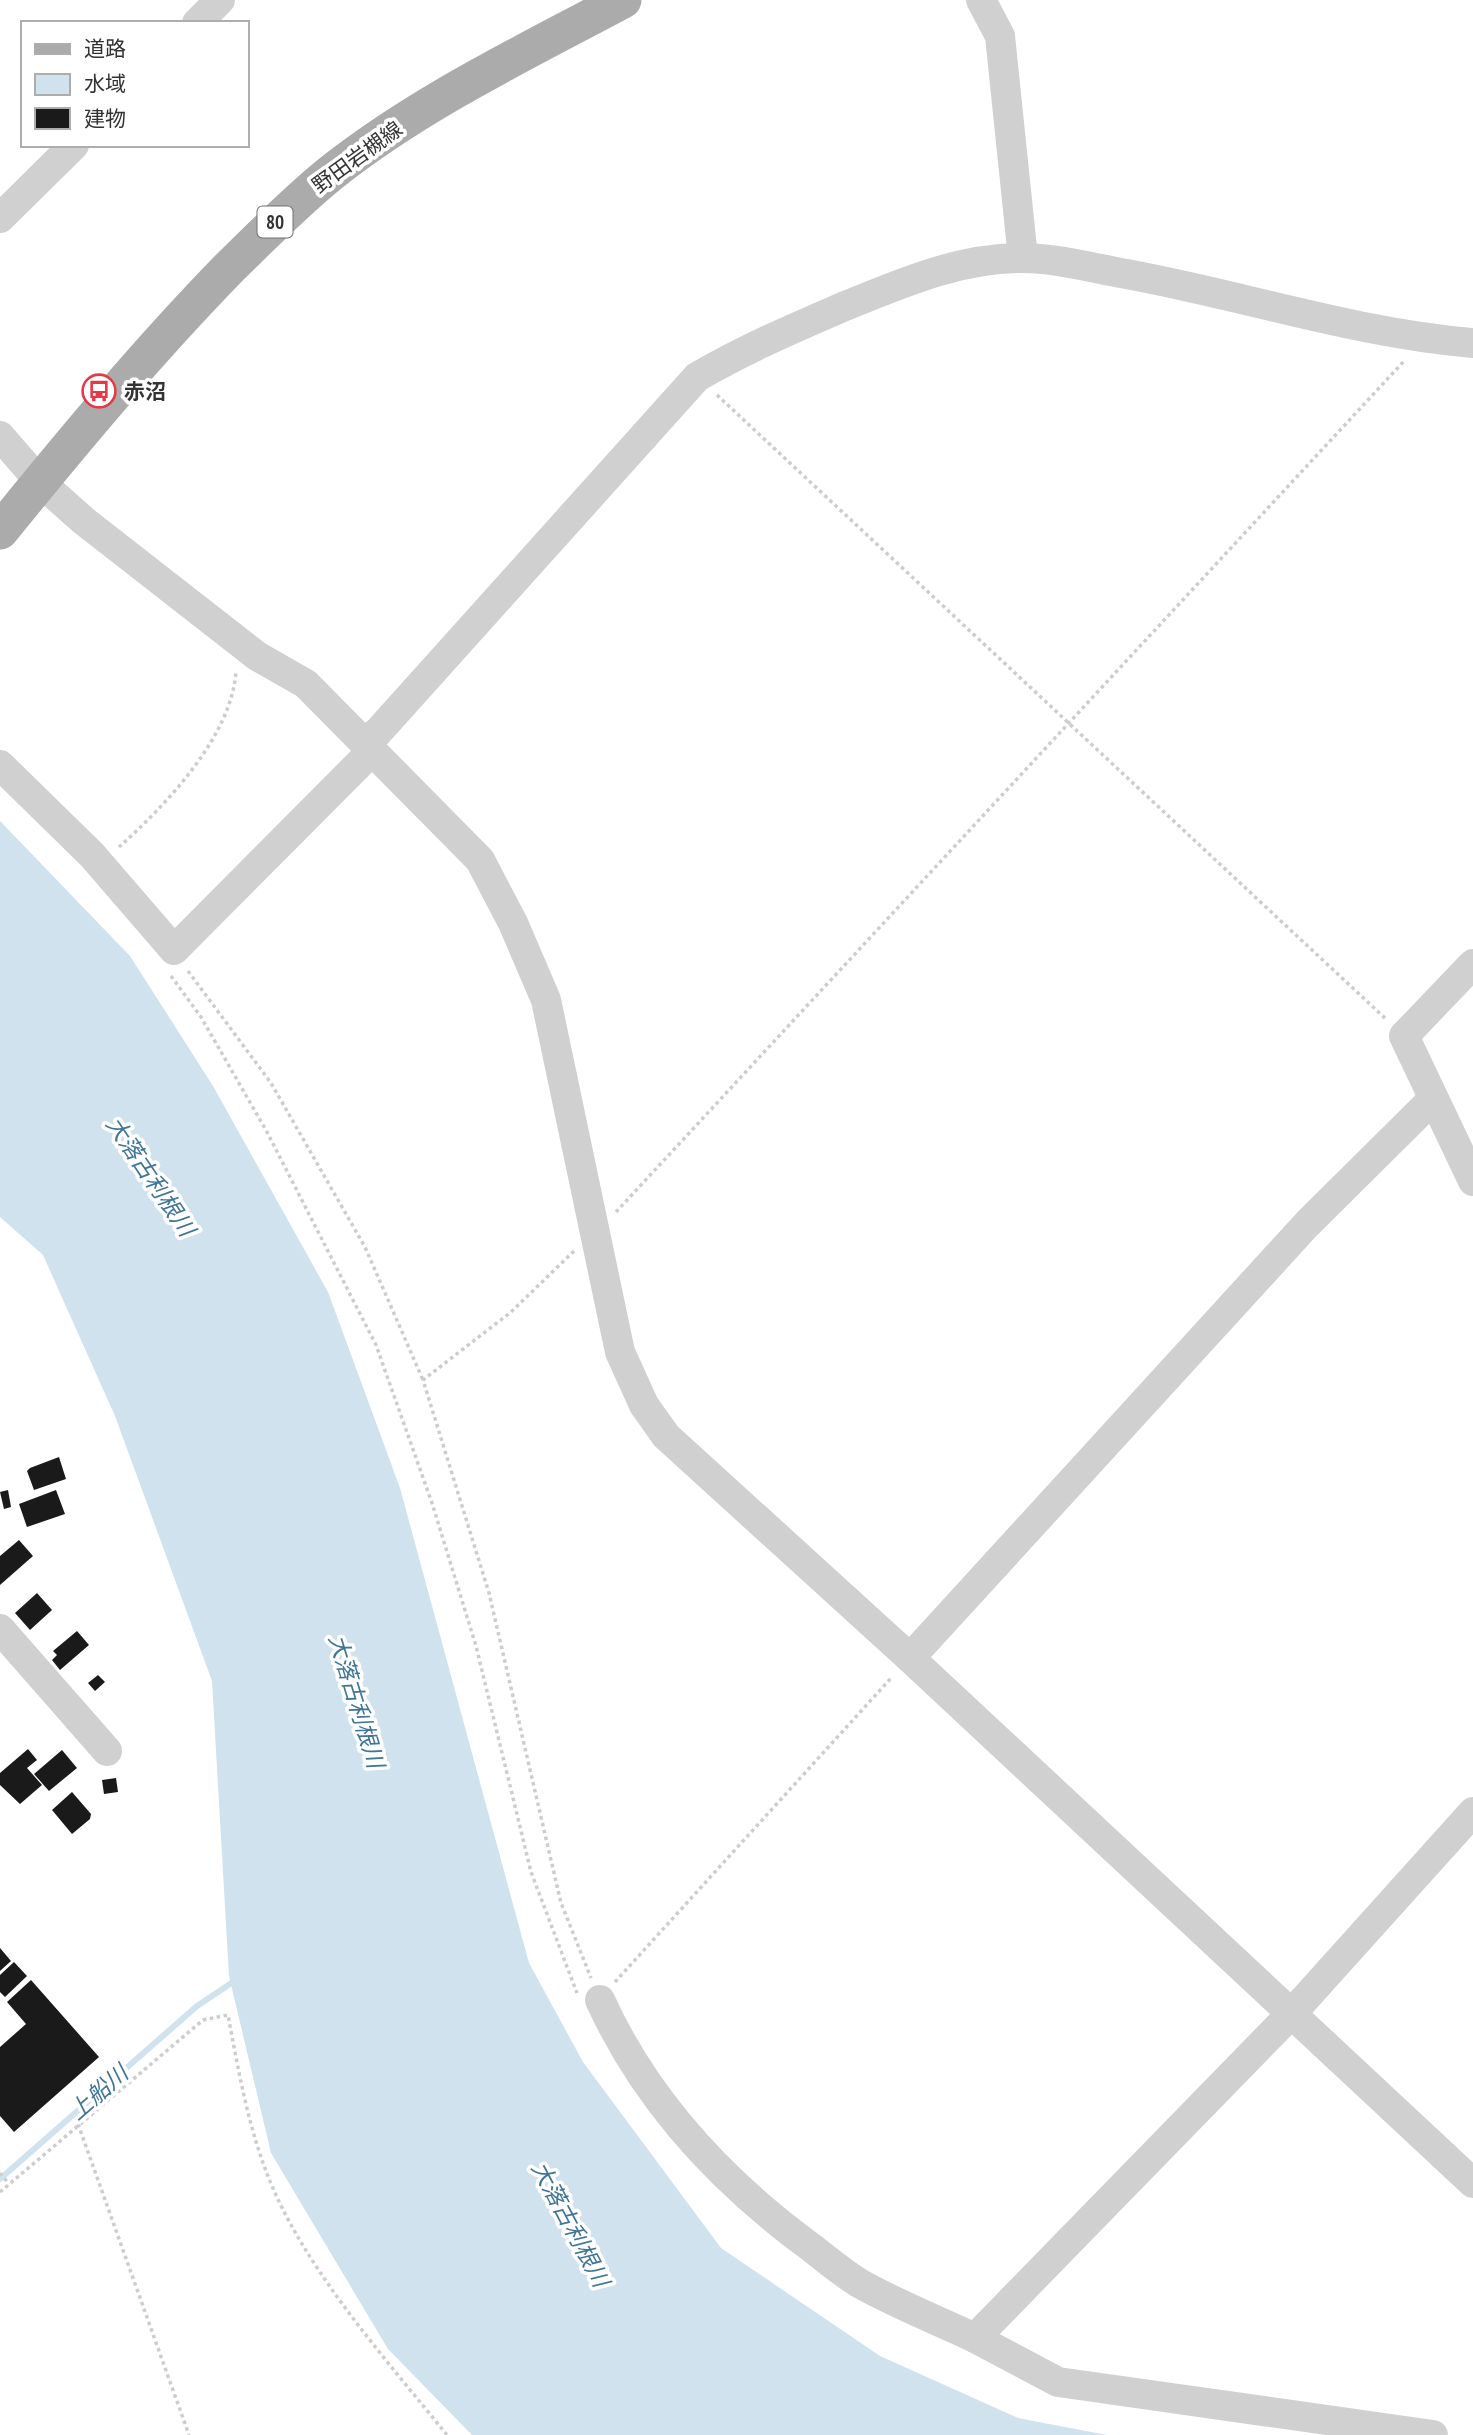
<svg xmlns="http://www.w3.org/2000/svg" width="1473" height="2435" viewBox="0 0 1473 2435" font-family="'PT Sans Narrow','Noto Sans JP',sans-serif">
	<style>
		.water { fill: #cfe2ee }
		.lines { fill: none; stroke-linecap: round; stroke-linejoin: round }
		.stream { stroke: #cfe2ee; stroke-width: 6 }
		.building { fill: #1a1a1a }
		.path { stroke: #cdcdcd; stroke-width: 3.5; stroke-dasharray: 3.5 3.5; stroke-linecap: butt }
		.minor { stroke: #d0d0d0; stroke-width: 30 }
		.major { stroke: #ababab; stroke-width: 37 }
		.labels { text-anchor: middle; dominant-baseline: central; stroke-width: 7; stroke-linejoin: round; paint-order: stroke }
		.shield { fill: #fff; stroke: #707070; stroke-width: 2 }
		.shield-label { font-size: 19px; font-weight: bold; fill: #333 }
		.street-label { font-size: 21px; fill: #333; stroke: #fff }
		.poi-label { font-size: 21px; font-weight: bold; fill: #333; stroke: #fff; text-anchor: start }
		.water-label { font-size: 23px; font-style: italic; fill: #3f7597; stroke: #fff }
	</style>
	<rect width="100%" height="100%" fill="#fff"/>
	<path class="water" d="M0,821L130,956L213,1086L328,1292L400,1488L529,1963L583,2062L721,2248L880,2356L1018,2418L1107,2435H472L388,2349L271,2153L229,1976L212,1681L115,1416L43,1255L0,1217Z"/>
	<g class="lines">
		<path class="stream" d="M0,2179L197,2006L236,1980"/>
	</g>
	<g class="building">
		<path d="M59,1457L66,1479L34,1490L27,1471L30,1468Z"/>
		<path d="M8,1490L11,1507L4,1509L0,1492Z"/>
		<path d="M56,1490L65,1514L27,1527L19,1504Z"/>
		<path d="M19,1540L33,1556L0,1585V1556Z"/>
		<path d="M37,1593L52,1610L30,1630L15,1613Z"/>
		<path d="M77,1631L89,1645L60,1670L52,1660L57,1655L53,1651Z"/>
		<path d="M98,1675L105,1682L95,1691L88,1683Z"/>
		<path d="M28,1749L37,1760L27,1768L42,1785L20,1804L0,1785V1773Z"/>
		<path d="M62,1750L77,1768L49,1791L34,1774Z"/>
		<path d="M116,1778L118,1792L104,1794L102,1780Z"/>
		<path d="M72,1792L91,1814L90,1819L72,1834L52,1810Z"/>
		<path d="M0,1948L11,1961L0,1971Z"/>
		<path d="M14,1962L27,1976L5,1997L0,1992V1975Z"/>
		<path d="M31,1980L99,2057L14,2132L0,2116V2047L26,2024L7,2002Z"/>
	</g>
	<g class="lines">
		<g class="path">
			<path d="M717,395L1387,1020"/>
			<path d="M119,847C166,805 232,736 236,671"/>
			<path d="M188,971L271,1083L365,1247L423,1380"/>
			<path d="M171,976L201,1017L267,1132L376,1345L432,1503L476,1646L531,1872L577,1993"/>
			<path d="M616,1212L1405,360"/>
			<path d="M574,1251L511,1312L423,1380L489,1593L561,1903L591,1978"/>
			<path d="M615,1982L892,1677"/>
			<path d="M78,2124L189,2435"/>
			<path d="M0,2173L9,2184"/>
			<path d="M0,2192L203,2020L228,2015C238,2068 247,2121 266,2171C301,2265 385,2358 447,2435"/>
		</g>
		<g class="minor">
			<path d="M981,0L1000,36L1023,258"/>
			<path d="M197,23L220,0"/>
			<path d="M0,218L74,145"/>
			<path d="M0,436L40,482L84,521L257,656L306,684L480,860L513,923L546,1000L620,1352L644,1405L666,1436L910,1658L1473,2183"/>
			<path d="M364,742L378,732L697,377C745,349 794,328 845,306C902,283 958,258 1022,258C1054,258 1089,267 1121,273C1239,294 1353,333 1473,343"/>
			<path d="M0,765L92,855L174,950L371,752"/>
			<path d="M1473,964L1404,1036L1473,1181"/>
			<path d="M0,1629L107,1751"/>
			<path d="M910,1658L1307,1224L1433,1099"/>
			<path d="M600,2000C646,2101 723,2183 812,2248C827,2260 843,2273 859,2283C896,2304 937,2320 975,2338L1293,2012L1473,1812"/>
			<path d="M975,2338L1058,2382L1433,2435"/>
		</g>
		<path class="major" d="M0,531C74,440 148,351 230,267C263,235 295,202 331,173C419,103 524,53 623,0"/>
	</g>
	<defs>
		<symbol id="bus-ring" viewBox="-11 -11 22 22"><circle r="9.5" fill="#fff" stroke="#e63946" stroke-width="1.5"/><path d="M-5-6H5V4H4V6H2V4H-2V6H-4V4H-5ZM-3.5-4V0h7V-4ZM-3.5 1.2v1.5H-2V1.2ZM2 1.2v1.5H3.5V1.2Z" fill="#e63946"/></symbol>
	</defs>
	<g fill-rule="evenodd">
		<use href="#bus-ring" x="80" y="372" width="38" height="38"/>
	</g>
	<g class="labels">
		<rect class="shield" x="257.5" y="206.5" width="35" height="31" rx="5"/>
		<g class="shield-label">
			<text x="275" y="222">80</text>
		</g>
		<g class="street-label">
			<text transform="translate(357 157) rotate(-36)">野田岩槻線</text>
		</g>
		<g class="poi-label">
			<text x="124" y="391">赤沼</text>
		</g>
		<g class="water-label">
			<text transform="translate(151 1176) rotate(56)">大落古利根川</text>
			<text transform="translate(357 1701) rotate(73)">大落古利根川</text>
			<text transform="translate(98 2092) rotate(-41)">上船川</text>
			<text transform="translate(571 2224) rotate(62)">大落古利根川</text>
		</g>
	</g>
	<rect x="21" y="21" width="228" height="126" fill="#ffffff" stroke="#adadad" stroke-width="2"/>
	<rect x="35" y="44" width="35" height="10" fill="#ababab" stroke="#adadad" stroke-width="2"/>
	<text x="84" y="56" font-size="21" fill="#333333">道路</text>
	<rect x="35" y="74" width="35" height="21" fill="#cfe2ee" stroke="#adadad" stroke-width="2"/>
	<text x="84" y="91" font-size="21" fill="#333333">水域</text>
	<rect x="35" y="108" width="35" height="21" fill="#1a1a1a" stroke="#adadad" stroke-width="2"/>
	<text x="84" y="126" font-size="21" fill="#333333">建物</text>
</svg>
